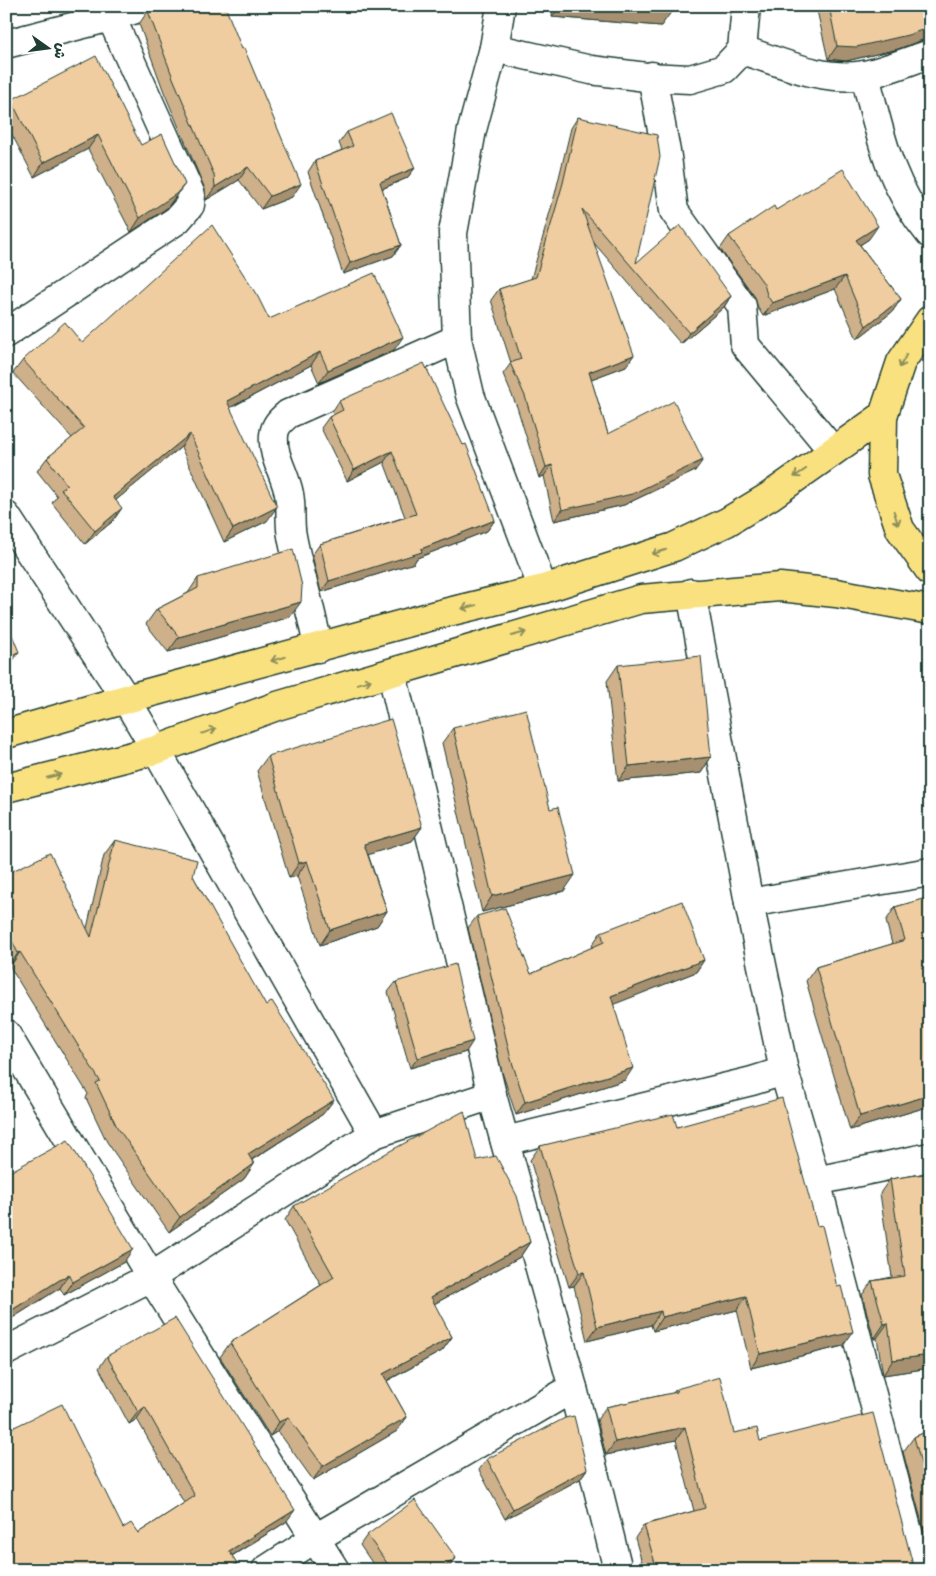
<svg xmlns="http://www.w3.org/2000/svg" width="936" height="1576" viewBox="0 0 936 1576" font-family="'Comic Neue','Playpen Sans Arabic',sans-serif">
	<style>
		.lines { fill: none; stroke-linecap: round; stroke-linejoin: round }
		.street-casing { stroke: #1f3d34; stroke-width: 31 }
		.primary-casing { stroke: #1f3d34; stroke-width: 31 }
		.street { stroke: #fff; stroke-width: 28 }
		.primary { stroke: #fae180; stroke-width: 28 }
		.wall { fill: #ceb08a; stroke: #1f3d34 }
		.shaded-wall { fill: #a79070; stroke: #1f3d34 }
		.building { fill: #efcda0; stroke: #1f3d34 }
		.oneway { stroke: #8c8f5a }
	</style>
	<rect width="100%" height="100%" fill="#fff"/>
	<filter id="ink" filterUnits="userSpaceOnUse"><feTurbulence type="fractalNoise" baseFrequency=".02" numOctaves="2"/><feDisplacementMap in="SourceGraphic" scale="10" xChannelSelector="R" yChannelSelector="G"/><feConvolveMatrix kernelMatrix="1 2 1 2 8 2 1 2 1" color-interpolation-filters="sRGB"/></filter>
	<g filter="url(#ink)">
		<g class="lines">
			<defs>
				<g id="street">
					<path d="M501,6L494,48L472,130L453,233L457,339L470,395L543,589"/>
					<path d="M6,44L111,17L145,6"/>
					<path d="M494,48L591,70L646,77L690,79L724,69L742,50L746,6"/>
					<path d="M742,50C781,62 822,82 864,75C886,71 908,61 930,54"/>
					<path d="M865,75C880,134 889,185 930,234"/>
					<path d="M652,76L667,157L674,211L742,306L745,345L833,451"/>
					<path d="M6,333L177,220L190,205L191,195L111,17"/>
					<path d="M6,516L126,699L156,750L374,1134"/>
					<path d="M691,593L749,903L930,872"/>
					<path d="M318,648C312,610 299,574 292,536C289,522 292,508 289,494C285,473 272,457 274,435C275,425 281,420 288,414L457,339"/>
					<path d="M392,674L492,1095L573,1388L618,1570"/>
					<path d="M749,903L784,1071L816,1181L918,1570"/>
					<path d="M6,1034L151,1277L335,1570"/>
					<path d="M505,1141L752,1081L784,1071"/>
					<path d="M816,1181L930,1157"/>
					<path d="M6,1351L151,1277L374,1134L492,1095"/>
					<path d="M266,1570L314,1539L573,1388"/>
				</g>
				<g id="primary">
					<path d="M930,320L901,362L883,416L882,475L900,529L930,571"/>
					<path d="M6,734L126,699L436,615L543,589L674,547L727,522L770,496L883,416"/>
					<path d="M6,788L156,750L277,706L641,599L780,587L836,593L930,610"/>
				</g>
			</defs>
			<use href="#street" class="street-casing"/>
			<use href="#primary" class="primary-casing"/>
			<use href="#street" class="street"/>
			<use href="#primary" class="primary"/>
		</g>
		<g class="wall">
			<path d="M553,6H672L661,26L552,17Z"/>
			<path d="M816,6H930L925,39L898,49L846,61L828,59Z"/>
			<path d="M148,11L292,197L261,209L239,180L206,200L205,189L164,92L139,24Z"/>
			<path d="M11,100L141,145L175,198L167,208L131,232L88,149L34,177L6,123V107Z"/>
			<path d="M578,117L636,263L731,296L724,307L681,344L594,243L626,366L591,379L608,434L695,471L624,505L554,521L544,476L539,478L517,407L503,374L511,363L491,300L499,289L531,279L555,194L571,128Z"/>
			<path d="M347,132L415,168L407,178L382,189L401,245L393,256L343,274L308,172L315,161L342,150L339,143Z"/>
			<path d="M776,210L869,239L860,245L901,299L892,312L857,339L835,289L763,316L758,308L755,297L720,249L729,236Z"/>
			<path d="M269,319L394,350L319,383L311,365L230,408L267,521L224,542L181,447L116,500L113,521L85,544L52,503L57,496L37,471L47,458L72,438L13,373L23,360L82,343Z"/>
			<path d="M339,401L495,520L487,531L417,558L414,563L321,592L312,555L320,544L405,517L384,462L347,481L321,428L329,417L333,415L332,412Z"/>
			<path d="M198,578L290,617L168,652L146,624L157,609L188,593Z"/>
			<path d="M618,665L711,757L701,773L618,781L607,681Z"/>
			<path d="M453,728L564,891L482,912L442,743Z"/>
			<path d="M268,756L422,827L412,841L368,854L387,911L377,926L320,945L297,876L289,878L257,771Z"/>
			<path d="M115,840L193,876L323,1114L252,1160L254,1164L244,1179L169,1232L107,1142L86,1098L88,1094L10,967L8,968L6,965V874L87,928L104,855Z"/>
			<path d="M930,897V1106L850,1130L806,981L816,967L892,944L886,921L895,907Z"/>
			<path d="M477,916L531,974L593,947L592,945L601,932L704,960L696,972L613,1004L625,1080L516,1115L502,1072L468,928Z"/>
			<path d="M396,982L466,1052L410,1068L388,992Z"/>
			<path d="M677,1127L843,1346L751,1368L737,1310L653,1331L651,1325L587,1341L574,1286L569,1287L530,1160L540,1146Z"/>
			<path d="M477,1160L530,1242L520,1257L434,1304L452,1337L442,1351L387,1381L407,1417L397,1431L313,1480L278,1431L270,1436L220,1357L230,1343L321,1285L285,1220L294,1206Z"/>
			<path d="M930,1173V1368L883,1375L877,1338L874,1339L862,1295L872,1281L892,1277L880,1193L890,1179Z"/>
			<path d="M6,1174L124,1262L64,1295L60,1288L6,1322Z"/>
			<path d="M107,1356L286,1522L232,1556L237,1563L233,1570H6L123,1528L138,1533L184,1503L137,1419L129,1424L99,1368Z"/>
			<path d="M676,1389L734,1433L760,1441L912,1561L916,1568L919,1570H644L635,1538L644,1525L694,1511L676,1440L606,1455L597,1420L606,1407L673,1393Z"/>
			<path d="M930,1430V1553L903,1452L914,1437Z"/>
			<path d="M487,1459L587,1469L580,1479L505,1519L479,1470Z"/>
			<path d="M367,1535L456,1558L447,1570H377L360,1545Z"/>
		</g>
		<g class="shaded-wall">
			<path d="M560,6H617L672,11L661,26L552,17Z"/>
			<path d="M930,27V39H925L898,49L846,61L828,59L837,46Z"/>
			<path d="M98,135L88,149L34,177L43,163Z"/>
			<path d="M248,167L239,180L206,200L215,187Z"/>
			<path d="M415,168L407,178L372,193L380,182Z"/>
			<path d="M185,184L167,208L131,232L140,218Z"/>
			<path d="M301,184L292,197L261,209L270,196Z"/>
			<path d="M878,226L869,239L847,253L856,240Z"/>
			<path d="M401,245L393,256L343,274L350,263Z"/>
			<path d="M845,276L835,289L763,316L772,303Z"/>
			<path d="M731,296L724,307L681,344L689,333Z"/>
			<path d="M901,299L892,312L857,339L866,326Z"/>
			<path d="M403,337L394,350L319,383L328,370Z"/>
			<path d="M320,352L311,365L218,414L227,401Z"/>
			<path d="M634,355L626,366L581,383L589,372Z"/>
			<path d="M190,434L181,447L104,510L113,497Z"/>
			<path d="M392,451L384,462L347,481L354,470Z"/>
			<path d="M703,460L695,471L624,505L554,521L562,510Z"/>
			<path d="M552,465L544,476L539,478L546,467Z"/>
			<path d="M277,507L267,521L224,542L233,529Z"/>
			<path d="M122,508L113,521L85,544L95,531Z"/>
			<path d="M495,520L487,531L417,558L414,563L321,592L329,581L421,549Z"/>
			<path d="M301,602L290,617L168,652L179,637Z"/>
			<path d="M19,652L10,665L6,666V657Z"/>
			<path d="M711,757L701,773L618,781L629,766Z"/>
			<path d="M422,827L412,841L354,859L364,844Z"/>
			<path d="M307,861L297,876L289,878L299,863Z"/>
			<path d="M575,875L564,891L482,912L492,896Z"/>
			<path d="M387,911L377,926L320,945L330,930Z"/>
			<path d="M20,952L10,967L8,968L18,953Z"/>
			<path d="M704,960L696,972L602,1009L611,996Z"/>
			<path d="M473,1041L466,1052L410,1068L418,1058Z"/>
			<path d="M633,1068L625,1080L516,1115L525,1102Z"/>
			<path d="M930,1095V1106L850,1130L860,1116Z"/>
			<path d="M334,1100L323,1114L237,1169L248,1154Z"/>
			<path d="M254,1164L244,1179L169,1232L180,1217Z"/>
			<path d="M530,1242L520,1257L421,1311L431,1297Z"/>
			<path d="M133,1249L124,1262L64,1295L73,1282Z"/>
			<path d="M584,1272L574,1286L569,1287L579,1273Z"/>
			<path d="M69,1274L60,1288L6,1322V1319L12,1310Z"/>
			<path d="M746,1296L737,1310L653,1331L662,1317Z"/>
			<path d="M661,1311L651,1325L587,1341L597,1327Z"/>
			<path d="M888,1323L877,1338L874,1339L884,1324Z"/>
			<path d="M853,1332L843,1346L751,1368L760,1354Z"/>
			<path d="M452,1337L442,1351L373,1388L383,1374Z"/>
			<path d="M930,1355V1368L883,1375L893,1360Z"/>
			<path d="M145,1407L137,1419L129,1424L138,1412Z"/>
			<path d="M288,1417L278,1431L270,1436L279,1422Z"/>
			<path d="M407,1417L397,1431L313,1480L323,1466Z"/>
			<path d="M685,1427L676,1440L606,1455L615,1442Z"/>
			<path d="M587,1469L580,1479L505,1519L513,1509Z"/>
			<path d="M295,1510L286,1522L220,1563L229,1551Z"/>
			<path d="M456,1558L447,1570H440Z"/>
			<path d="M237,1563L233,1570H227Z"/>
		</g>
		<g class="building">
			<path d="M159,6H225L242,49L244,48L301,184L270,196L248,167L215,187L214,175L173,78L148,11Z"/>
			<path d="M617,6H672V11Z"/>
			<path d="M829,6H930V27L908,35L856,47L837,46Z"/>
			<path d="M96,56L141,145L162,134L185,184L176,194L140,218L98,135L43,163L11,100Z"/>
			<path d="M391,113L415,168L380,182L401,245L350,263L315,161L353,146L347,132Z"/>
			<path d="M578,117L657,135L660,157L636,263L680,225L731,296L689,333L582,209L634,355L589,372L608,434L674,401L703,460L632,494L562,510L552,465L546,467L525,396L510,363L521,359L499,289L536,277L563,183Z"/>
			<path d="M843,169L878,226L856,240L901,299L866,326L845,276L772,303L767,295L764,284L729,236L774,206L776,210Z"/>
			<path d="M212,225L258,297L269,319L374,273L403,337L328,370L320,352L227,401L277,507L233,529L190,434L113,497L122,508L95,531L61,489L67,485L47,458L84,428L23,360L65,322L82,343Z"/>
			<path d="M424,363L463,445L466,444L495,520L421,549L422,552L329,581L320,544L416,514L392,451L354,470L329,417L343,410L339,401Z"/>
			<path d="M293,549L302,586L301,602L179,637L157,609L198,588V578Z"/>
			<path d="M6,620L19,652L6,657Z"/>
			<path d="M701,656L711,757L629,766L618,665Z"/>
			<path d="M526,709L550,809L558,807L575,875L492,896L453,728Z"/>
			<path d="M391,719L422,827L364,844L387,911L330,930L307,861L299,863L268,756Z"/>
			<path d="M115,840L197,860L193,876L266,1006L272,1001L334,1100L248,1154L254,1164L180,1217L117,1127L96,1083L100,1081L20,952L18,953L6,929V874L50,853L91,937Z"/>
			<path d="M930,897V1095L860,1116L816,967L905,940L895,907Z"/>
			<path d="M682,901L704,960L611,996L633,1068L525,1102L511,1059L477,916L505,908L531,974L604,942L601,932Z"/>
			<path d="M455,964L473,1041L418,1058L396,982Z"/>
			<path d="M782,1098L817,1226L822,1225L837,1287L841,1286L853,1332L760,1354L746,1296L662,1317L661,1311L597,1327L584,1272L579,1273L540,1146L673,1114L677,1127Z"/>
			<path d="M464,1111L477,1160L496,1156L517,1196L530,1242L431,1297L452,1337L383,1374L407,1417L323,1466L288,1417L279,1422L230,1343L334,1277L294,1206L390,1151Z"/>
			<path d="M68,1140L133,1249L73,1282L69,1274L12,1310L6,1301V1174Z"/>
			<path d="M930,1173V1355L893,1360L888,1323L884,1324L872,1281L905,1276L890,1179Z"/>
			<path d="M175,1318L295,1510L229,1551L237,1563L227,1570H6V1431L62,1404L123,1528L131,1523L138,1533L195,1496L145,1407L138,1412L107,1356Z"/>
			<path d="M720,1377L734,1433L757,1428L760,1441L873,1413L912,1561L916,1568L919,1570H657L644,1525L705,1508L685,1427L615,1442L606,1407L677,1392L676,1389Z"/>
			<path d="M574,1416L587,1469L513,1509L487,1459L565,1418Z"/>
			<path d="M930,1430V1497L914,1437Z"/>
			<path d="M415,1500L456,1558L440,1570H392L367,1535Z"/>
		</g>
		<defs><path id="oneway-shaft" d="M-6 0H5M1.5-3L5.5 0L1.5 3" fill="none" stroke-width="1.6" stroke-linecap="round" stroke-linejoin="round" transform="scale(1.25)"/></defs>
		<g class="oneway">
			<use href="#oneway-shaft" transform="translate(903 361) rotate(118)"/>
			<use href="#oneway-shaft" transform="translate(800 473) rotate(146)"/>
			<use href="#oneway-shaft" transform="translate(896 518) rotate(72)"/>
			<use href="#oneway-shaft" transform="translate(659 552) rotate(162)"/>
			<use href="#oneway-shaft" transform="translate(469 607) rotate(166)"/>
			<use href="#oneway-shaft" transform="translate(519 634) rotate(-16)"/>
			<use href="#oneway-shaft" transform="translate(278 659) rotate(165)"/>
			<use href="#oneway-shaft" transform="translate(364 682) rotate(-16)"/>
			<use href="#oneway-shaft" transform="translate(209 731) rotate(-20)"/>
			<use href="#oneway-shaft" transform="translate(54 776) rotate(-14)"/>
		</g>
	</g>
	<rect width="936" height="1576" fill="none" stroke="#fff" stroke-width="25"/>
	<rect x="12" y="12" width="911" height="1551" fill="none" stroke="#1f3d34" stroke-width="2" filter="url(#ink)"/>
	<g transform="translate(48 48) rotate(104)" stroke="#ffffff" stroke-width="4" paint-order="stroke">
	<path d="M0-4L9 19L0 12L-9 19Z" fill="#1f3d34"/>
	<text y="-8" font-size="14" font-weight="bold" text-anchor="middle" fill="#1f3d34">ش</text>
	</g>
</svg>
